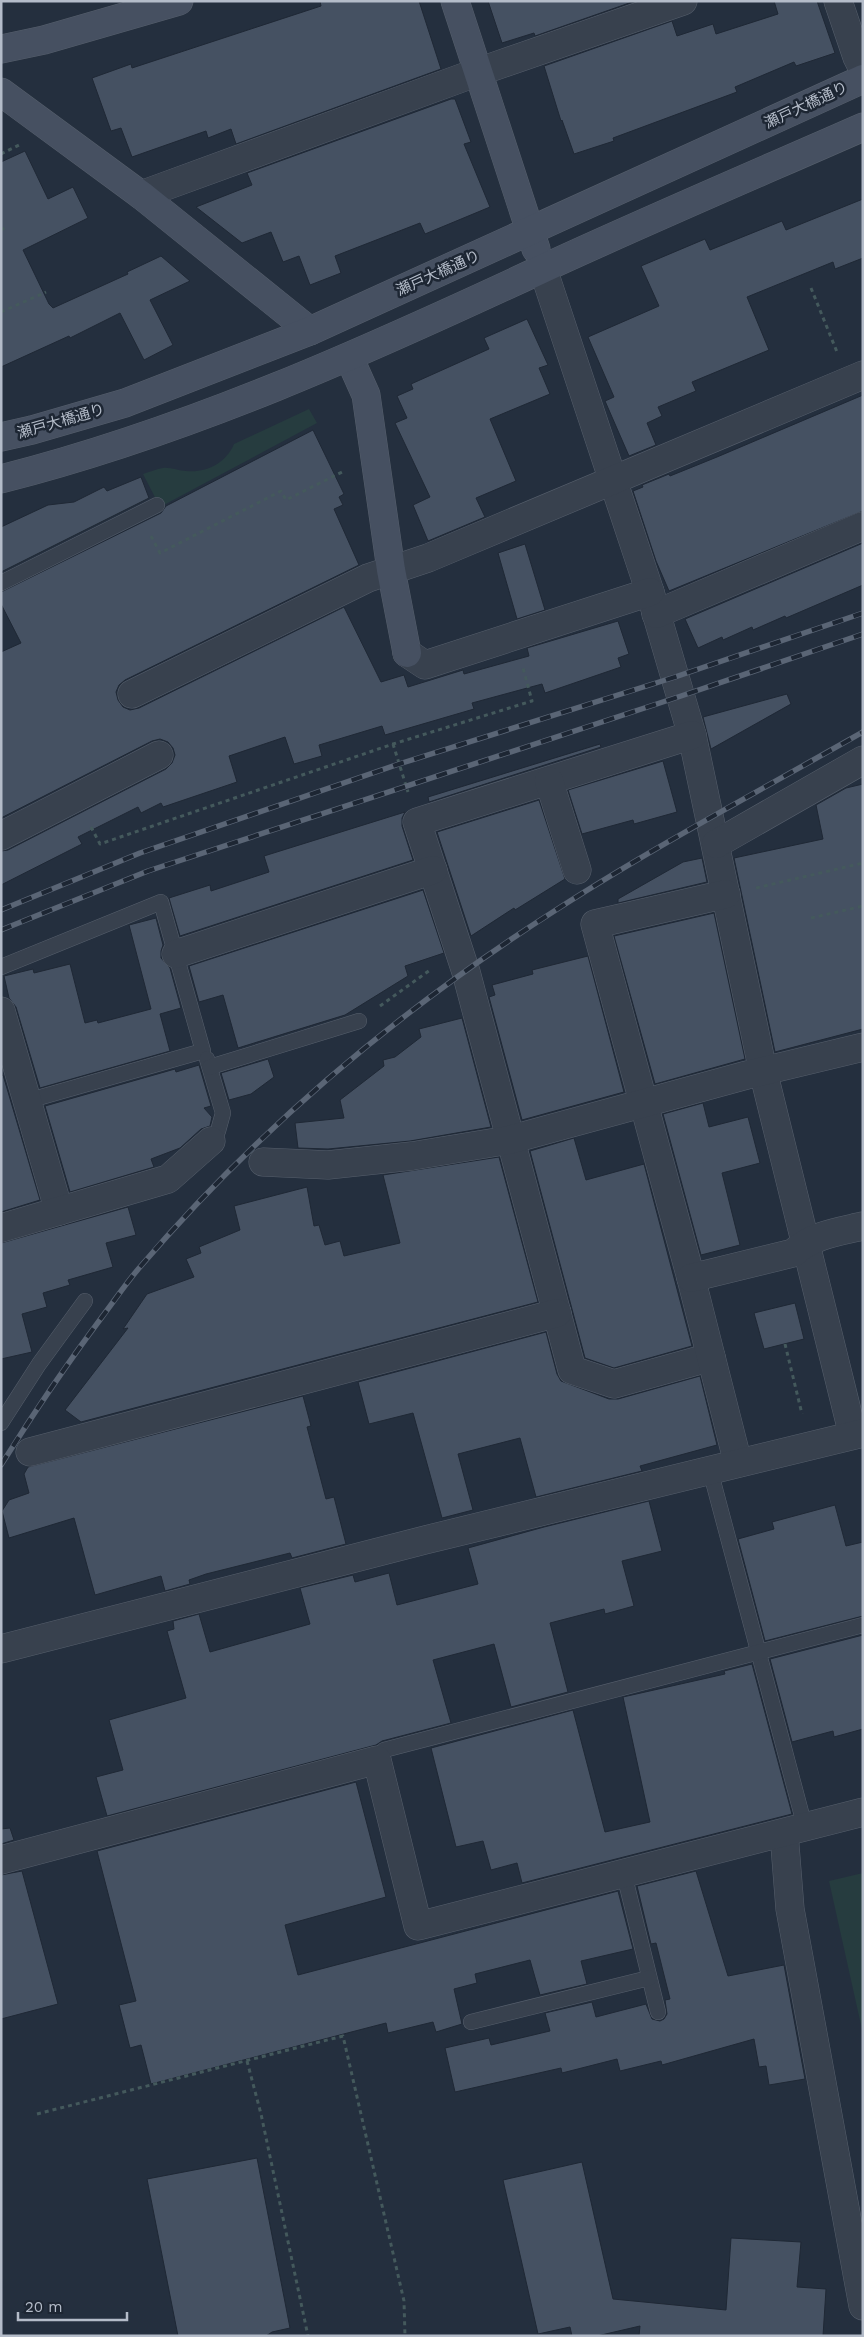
<svg xmlns="http://www.w3.org/2000/svg" width="864" height="2337" viewBox="0 0 864 2337" font-family="'Work Sans','Noto Sans JP',sans-serif">
	<style>
		.green { fill: #263c3f }
		.building { fill: #455162; stroke: #1f2835 }
		.lines { fill: none; stroke-linecap: round; stroke-linejoin: round }
		.lane-casing { stroke: #565f6c; stroke-width: 16 }
		.street-casing { stroke: #565f6c; stroke-width: 29 }
		.secondary-casing { stroke: #565f6c; stroke-width: 29 }
		.path { stroke: #44595c; stroke-width: 3; stroke-dasharray: 4 4; stroke-linecap: butt }
		.lane { stroke: #38414e; stroke-width: 15 }
		.street { stroke: #38414e; stroke-width: 28 }
		.secondary { stroke: #465061; stroke-width: 28 }
		.rail-casing { stroke: #5a6575; stroke-width: 5.5 }
		.rail { stroke: #1d2633; stroke-width: 4; stroke-dasharray: 11; stroke-linecap: butt }
		.labels { text-anchor: middle; dominant-baseline: central; stroke-width: 5; stroke-linejoin: round; paint-order: stroke }
		.street-label { font-size: 15px; fill: #b4bcc9; stroke: #1d2633 }
	</style>
	<rect width="100%" height="100%" fill="#242f3e"/>
	<g class="green">
		<path d="M309,409L317,423L160,507L143,474C150,472 156,469 163,468C170,467 179,471 186,471C207,473 226,463 234,444Z"/>
		<path d="M863,1873V2034L829,1881Z"/>
	</g>
	<g class="building">
		<path d="M320,1H419L441,69L236,144L231,129L208,138L206,131L132,157L121,128L111,131L92,78L131,64L132,68L321,6Z"/>
		<path d="M488,1H635L535,36L534,33L502,43Z"/>
		<path d="M774,1H817L835,53L796,66L794,62L735,87L737,92L613,138L614,141L574,154L562,120L561,121L544,66L672,21L677,36L713,24L716,34L778,14Z"/>
		<path d="M451,99H455L471,142L464,144L490,207L425,234L420,223L335,256L341,273L310,285L299,256L283,262L271,232L242,243L196,207L252,185L247,173Z"/>
		<path d="M25,151L48,199L73,187L88,218L23,250L49,304L53,308L128,274L127,272L161,256L190,281L150,300L173,345L144,360L120,313L70,338L69,336L1,367V162Z"/>
		<path d="M863,199V258L835,269L833,262L747,297L769,350L692,382L696,391L658,407L662,416L647,423L656,445L629,456L605,401L614,397L588,337L659,306L641,266L705,239L710,250L782,221L786,230Z"/>
		<path d="M527,319L548,365L539,368L550,394L490,419L516,481L476,498L485,517L428,541L413,505L430,497L395,423L407,418L397,396L413,389L411,384L489,349L484,338Z"/>
		<path d="M863,395V511L669,591L656,561L633,491L643,487L642,485L669,474L670,476L717,457Z"/>
		<path d="M313,430L344,494L339,497L343,505L334,509L359,565L125,680L119,685L116,692L118,700L123,707L130,710L139,708L344,607L381,682L404,675L408,687L463,670L464,674L529,656L527,648L618,621L629,654L618,658L621,667L545,693L542,684L472,703L474,709L385,735L382,726L319,745L322,756L294,764L285,737L229,756L237,782L163,807L161,803L141,813L138,807L78,837L82,844L1,885V851L8,850L166,769L172,763L175,755L173,748L168,742L160,739L152,741L1,818V652L21,643L1,604V592L161,513L166,506Z"/>
		<path d="M141,477L149,498L1,572V527L48,505L74,502L104,487L107,491Z"/>
		<path d="M863,543V585L786,618L785,616L753,630L752,627L723,640L722,637L698,648L685,619Z"/>
		<path d="M525,544L545,610L517,619L498,553Z"/>
		<path d="M787,694L791,704L711,749L703,717Z"/>
		<path d="M600,744L601,747L429,802L428,797Z"/>
		<path d="M663,761L677,812L634,824L633,820L582,834L568,790Z"/>
		<path d="M863,784V1029L775,1052L734,858L823,839L816,805L846,788Z"/>
		<path d="M539,800L565,879L515,910L514,908L471,936L437,832Z"/>
		<path d="M405,812L402,818V826L413,860L180,936L169,898L210,885L211,891L269,872L264,856Z"/>
		<path d="M702,858L707,882L618,903V899L683,862Z"/>
		<path d="M423,890L444,953L405,966L408,976L345,1015L238,1048L223,995L199,1002L189,966Z"/>
		<path d="M714,913L745,1059L655,1084L614,936Z"/>
		<path d="M156,918L163,945L161,951V958L170,968L181,1008L160,1014L170,1051L40,1088L16,1007L9,998L4,976L33,969L34,973L70,964L85,1023L97,1020L98,1023L151,1009L129,925Z"/>
		<path d="M588,956L624,1092L522,1120L489,997L495,995L492,985L533,974L532,970Z"/>
		<path d="M462,1018L491,1127L410,1141L328,1149L298,1148L295,1123L344,1118L340,1100L384,1066L383,1060L395,1057L421,1037L419,1029Z"/>
		<path d="M268,1059L274,1077L251,1094L229,1100L221,1073Z"/>
		<path d="M199,1065L211,1106L204,1108L212,1117L210,1126L201,1129L180,1148L151,1159L154,1167L70,1192L45,1106L175,1069L176,1072Z"/>
		<path d="M3,1075L40,1200L1,1212V1076Z"/>
		<path d="M703,1103L709,1127L748,1117L760,1163L722,1173L740,1245L701,1255L663,1114Z"/>
		<path d="M574,1138L586,1180L644,1164L692,1346L614,1368L585,1358L530,1151Z"/>
		<path d="M499,1157L538,1302L81,1422L65,1410L128,1328L123,1329L147,1294L194,1277L186,1259L201,1253L199,1247L240,1230L234,1206L307,1187L314,1226L319,1225L325,1245L340,1241L344,1256L400,1243L383,1175Z"/>
		<path d="M128,1207L136,1235L106,1243L113,1267L68,1280L70,1285L43,1293L47,1307L22,1314L32,1352L1,1359V1243Z"/>
		<path d="M795,1303L804,1339L764,1349L754,1313Z"/>
		<path d="M546,1332L557,1374L561,1381L609,1399H618L700,1376L717,1445L640,1466L642,1471L536,1497L520,1438L458,1454L473,1510L442,1518L413,1413L369,1424L358,1382Z"/>
		<path d="M303,1396L311,1426L307,1427L326,1499L334,1497L346,1544L292,1558L290,1553L206,1574L189,1580L190,1584L165,1591L161,1576L95,1595L74,1518L9,1538L2,1511L9,1500L29,1493L24,1474L28,1467Z"/>
		<path d="M649,1501L662,1551L622,1561L634,1606L605,1614L604,1609L550,1623L568,1692L511,1707L494,1644L433,1660L451,1723L382,1741L376,1745L107,1816L96,1777L123,1770L109,1720L186,1698L167,1631L174,1629L173,1621L199,1614L210,1652L310,1624L300,1588L353,1575L355,1582L389,1573L397,1605L478,1584L468,1548L544,1527Z"/>
		<path d="M835,1505L846,1546L863,1542V1616L765,1641L738,1539L774,1529L772,1522Z"/>
		<path d="M863,1635V1729L834,1737L833,1731L792,1742L770,1659Z"/>
		<path d="M752,1664L792,1814L522,1883L517,1863L491,1870L483,1841L456,1847L431,1748L573,1710L605,1832L650,1822L623,1697L725,1674L724,1671Z"/>
		<path d="M356,1782L386,1897L285,1925L298,1975L618,1891L633,1949L581,1961L587,1984L540,1995L530,1960L475,1974L477,1983L454,1989L462,2024L436,2032L433,2022L388,2033L386,2023L151,2084L141,2045L130,2048L119,2005L136,2001L97,1851Z"/>
		<path d="M10,1828L14,1840L1,1844V1829Z"/>
		<path d="M22,1871L58,2004L1,2019V1875Z"/>
		<path d="M696,1871L728,1976L784,1965L805,2079L769,2085L766,2066L759,2067L754,2039L662,2065L661,2061L620,2071L617,2059L562,2073L561,2068L455,2092L445,2048L489,2038L491,2045L550,2031L545,2013L592,2002L596,2017L646,2004L652,2019L660,2021L664,2019L667,2014L665,2000L670,1999L656,1943L651,1944L637,1886Z"/>
		<path d="M257,2158L290,2328L272,2332L266,2336H178L147,2179Z"/>
		<path d="M582,2162L613,2299L726,2310L731,2238L801,2242L797,2287L826,2289L823,2336H639L640,2326L597,2336H572L570,2327L538,2334L503,2180Z"/>
	</g>
	<g class="lines">
		<defs>
			<g id="lane">
				<path d="M1,583L157,505"/>
				<path d="M1,967L161,902L203,1051L27,1101"/>
				<path d="M207,1059L223,1113L218,1131L211,1141"/>
				<path d="M210,1067L359,1021"/>
				<path d="M1,1423L39,1364L85,1301"/>
				<path d="M710,1470L805,1827"/>
				<path d="M377,1760L384,1750L863,1625"/>
				<path d="M624,1874L658,2012"/>
				<path d="M471,2022L649,1978"/>
			</g>
			<g id="street">
				<path d="M838,1L857,57L863,69"/>
				<path d="M141,195L478,72L683,1"/>
				<path d="M543,269L650,592L692,735L763,1071L853,1435"/>
				<path d="M656,614L863,526"/>
				<path d="M407,653L425,665L650,592"/>
				<path d="M132,694L368,578L428,558L863,375"/>
				<path d="M692,735L417,822L466,972L572,1370L614,1384L711,1357"/>
				<path d="M549,781L577,870"/>
				<path d="M1,836L159,755"/>
				<path d="M716,844L863,760"/>
				<path d="M726,894L595,924L691,1278L738,1463"/>
				<path d="M176,954L433,870"/>
				<path d="M1,1011L59,1211"/>
				<path d="M263,1162L328,1165L412,1156L509,1140L747,1075L863,1047"/>
				<path d="M1,1228L168,1179L211,1141"/>
				<path d="M691,1278L793,1253C813,1235 837,1232 863,1226"/>
				<path d="M30,1452L557,1313"/>
				<path d="M1,1649L425,1540L863,1433"/>
				<path d="M784,1833L790,1909L863,2306"/>
				<path d="M1,1860L377,1760L418,1926L863,1812"/>
			</g>
			<g id="secondary">
				<path d="M455,1L536,249"/>
				<path d="M1,49L44,40L179,1"/>
				<path d="M1,92L141,195L310,331"/>
				<path d="M349,357L366,395L391,570L407,653"/>
				<path d="M1,437L32,430L125,403L310,331L863,79"/>
				<path d="M1,479C190,431 366,351 542,269C648,220 756,174 863,127"/>
			</g>
		</defs>
		<use href="#lane" class="lane-casing"/>
		<use href="#street" class="street-casing"/>
		<use href="#secondary" class="secondary-casing"/>
		<g class="path">
			<path d="M1,154L19,145"/>
			<path d="M1,230L7,227"/>
			<path d="M811,288L837,352"/>
			<path d="M1,312L46,292"/>
			<path d="M151,536L160,553L281,491L286,500L344,471"/>
			<path d="M393,744L408,792"/>
			<path d="M91,827L100,844L393,744L532,701L523,668"/>
			<path d="M756,888L863,863"/>
			<path d="M811,918L863,906"/>
			<path d="M380,1006L430,970"/>
			<path d="M785,1344L802,1414"/>
			<path d="M247,2061L261,2114L308,2336"/>
			<path d="M37,2114L343,2036L404,2301L405,2336"/>
		</g>
		<use href="#lane" class="lane"/>
		<use href="#street" class="street"/>
		<use href="#secondary" class="secondary"/>
		<defs>
			<g id="rail">
				<path d="M1,910L140,853L399,764L675,677L863,613"/>
				<path d="M1,930L148,871L681,696L863,634"/>
				<path d="M1,1465C33,1414 66,1365 102,1317C115,1300 126,1283 140,1267C260,1127 403,1007 559,908C657,845 761,790 863,732"/>
			</g>
		</defs>
		<use href="#rail" class="rail-casing"/>
		<use href="#rail" class="rail"/>
	</g>
	<g class="labels">
		<g class="street-label">
			<text transform="translate(806 105) rotate(-25)">瀬戸大橋通り</text>
			<text transform="translate(438 273) rotate(-24)">瀬戸大橋通り</text>
			<text transform="translate(61 421) rotate(-16)">瀬戸大橋通り</text>
		</g>
	</g>
	<rect width="864" height="2337" fill="none" stroke="#b4bcc9" stroke-width="5"/>
	<path d="M18 2312v8h109v-8" fill="none" stroke="#b4bcc9" stroke-width="2.5"/>
	<text x="25" y="2312" font-size="15" fill="#b4bcc9" stroke="#1d2633" stroke-width="4" paint-order="stroke">20 m</text>
</svg>
